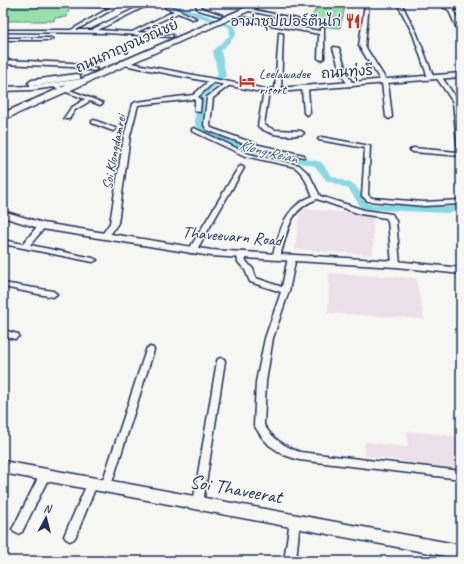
<svg xmlns="http://www.w3.org/2000/svg" width="464" height="564" viewBox="0 0 464 564" font-family="Caveat,'Playpen Sans Thai',sans-serif">
	<style>
		.built { fill: #ece1ea }
		.green { fill: #98dfac; stroke: #5a8785 }
		.lines { fill: none; stroke-linecap: round; stroke-linejoin: round }
		.canal { fill: #88d9e4; fill-rule: evenodd }
		.street-casing { stroke: #1b2f5e; stroke-width: 3 }
		.secondary-casing { stroke: #1b2f5e; stroke-width: 3 }
		.primary-casing { stroke: #1b2f5e; stroke-width: 3 }
		.street { fill: #f6f6f2; fill-rule: evenodd }
		.secondary { fill: #f6f6f2; fill-rule: evenodd }
		.primary { fill: #f6f6f2; fill-rule: evenodd }
		.labels { text-anchor: middle; dominant-baseline: central; stroke-width: 3; stroke-linejoin: round; paint-order: stroke }
		.far-poi-label { font-size: 14px; fill: #1b2f5e; stroke: #f6f6f2; text-anchor: end }
		.far-street-label { font-size: 14px; fill: #1b2f5e; stroke: #f6f6f2 }
		.far-water-label { font-size: 15px; font-style: italic; fill: #365a80; stroke: #f6f6f2 }
		.street-label { font-size: 17px; fill: #1b2f5e; stroke: #f6f6f2 }
		.near-street-label { font-size: 20px; fill: #1b2f5e; stroke: #f6f6f2 }
	</style>
	<rect width="100%" height="100%" fill="#f6f6f2"/>
	<filter id="ink" filterUnits="userSpaceOnUse"><feTurbulence type="fractalNoise" baseFrequency=".025" numOctaves="2"/><feDisplacementMap in="SourceGraphic" scale="8" xChannelSelector="R" yChannelSelector="G"/><feConvolveMatrix kernelMatrix="1 2 1 2 8 2 1 2 1" color-interpolation-filters="sRGB"/></filter>
	<g filter="url(#ink)">
		<g class="built">
			<path d="M300,209L373,214V255L295,249Z"/>
			<path d="M329,273L416,278L424,319L328,313Z"/>
			<path d="M407,431L461,437V472L406,466L403,461L365,456V442L408,447Z"/>
		</g>
		<g class="green">
			<path d="M3,3H49L48,4L70,5L67,17L55,18L54,21H4L3,23Z"/>
			<path d="M319,3H346L340,28L307,25Z"/>
		</g>
		<g class="lines">
			<path class="canal" d="M164,3H172L235,26L236,35L221,51L226,76L204,97L203,124L205,127L249,146L321,162L332,176L355,185L368,204L449,207L461,205V211L449,213L362,209L349,189L326,180L315,166L243,150L199,131L195,124L196,96L218,75L213,51L230,35L229,27L184,12Z"/>
			<defs>
				<g id="street">
					<path d="M42,3L116,5L119,3H124L76,30H93V29L146,3H152L98,30L132,32L174,11L166,8L164,3H168L170,6L196,18L192,19L178,13L137,32L173,35V36L171,37L106,33L3,32V30H71L111,7L44,4Z"/>
					<path d="M195,3H199L202,8L222,15L220,16L198,10Z"/>
					<path d="M365,3H369L365,46L388,83L392,117L389,119L386,117L382,83L359,46Z"/>
					<path d="M397,3H401L417,34L434,78L433,79L428,78L413,34Z"/>
					<path d="M441,3H445L450,7H461V9H453L461,28V34L459,33L448,9L444,8Z"/>
					<path d="M246,8L297,19L299,20L297,21L244,10V8Z"/>
					<path d="M230,15L320,31V28H324V58L321,60L318,58L319,34L228,17V16Z"/>
					<path d="M279,33L283,34L281,90L278,92L275,90Z"/>
					<path d="M3,38H51L53,39L51,40H3Z"/>
					<path d="M334,47L339,48L348,76L354,85L353,86H349L342,76L333,48Z"/>
					<path d="M3,60L72,63L97,69L94,71L72,67L3,64Z"/>
					<path d="M439,75L441,76L459,102L461,123V156L413,152L410,150L413,148L458,152L453,102L436,77Z"/>
					<path d="M210,80L215,81L198,97L201,100L200,112L195,111V100L194,99L138,105L130,136L118,223L108,238H102L101,236L110,223L124,136L133,104L136,102L193,95Z"/>
					<path d="M226,83L231,84L213,98L210,125L211,128L259,145L304,155V157L255,148L207,130L204,125L207,97Z"/>
					<path d="M53,85H57L103,103L100,105L90,101L75,110L69,119H65L64,118L71,108L85,99L53,87Z"/>
					<path d="M305,87L308,89L310,113L307,115L304,113L302,89Z"/>
					<path d="M264,90L269,91L264,125L275,130L301,131L304,133L303,134C289,137 271,136 259,127L258,126Z"/>
					<path d="M94,120L115,128L116,129L113,131L92,123V121Z"/>
					<path d="M194,128L249,154L299,165L309,174L320,196L364,210L392,214L396,221L400,264L396,266L392,264L388,221L386,218L360,214L317,199C288,210 288,231 280,257L279,259H273L272,257C281,230 283,207 313,196L303,175L295,167L245,156L192,131V129Z"/>
					<path d="M321,137L370,146L368,195L372,198L424,202L461,200V204L424,206L368,201L362,196L365,148L319,140L318,139Z"/>
					<path d="M241,166L244,168L196,251L195,253H189L188,251L238,168Z"/>
					<path d="M39,224H42L46,226L30,245L93,258L97,260L93,262L3,244V240L23,244Z"/>
					<path d="M238,253H244L246,261L253,269L256,278L282,287L288,257L292,255L296,257L289,291L273,338L266,382L264,425C272,438 285,447 300,452L461,471V479L299,460L284,455L269,445L261,436L254,425L256,382L265,338L281,292L250,282L245,270L238,262L237,255Z"/>
					<path d="M3,283L53,291L57,294L53,297L3,287Z"/>
					<path d="M3,330L18,334L19,336L15,339L3,336Z"/>
					<path d="M150,347L153,348L154,350L111,486L110,489L106,490L102,489L101,486L146,350L147,348Z"/>
					<path d="M221,358L224,359L225,361L203,503L202,506L198,507L194,506L193,503L217,361L218,359Z"/>
					<path d="M45,471L49,472L50,475L22,532L18,534L14,532L12,529L14,526L41,472Z"/>
					<path d="M92,480L96,481L97,484L76,536L74,539L70,541L66,539L64,536L87,484L88,481Z"/>
					<path d="M295,515L299,517L300,520L296,561H284L290,520L291,517Z"/>
				</g>
				<g id="secondary">
					<path d="M121,61L266,89L461,73V77L266,93L124,65L120,63Z"/>
					<path d="M83,79H86V83L32,90L3,91V87L32,86Z"/>
					<path d="M3,211L43,223L211,250L396,261L461,268V274L396,267L211,256L42,229L3,217Z"/>
					<path d="M3,461L461,545V559L3,473Z"/>
				</g>
				<g id="primary">
					<path d="M256,3H267L3,120V113Z"/>
					<path d="M77,74L80,75V79L32,86L28,83L32,80Z"/>
				</g>
			</defs>
			<use href="#street" class="street-casing"/>
			<use href="#secondary" class="secondary-casing"/>
			<use href="#primary" class="primary-casing"/>
			<use href="#street" class="street"/>
			<use href="#secondary" class="secondary"/>
			<use href="#primary" class="primary"/>
		</g>
	</g>
	<defs>
		<symbol id="restaurant-bare" viewBox="-9 -9 18 18"><path d="M-5-6h1v4h1v-4h1v4h1v-4h1v5L-1.5 .5V6h-2V.5L-5-1ZM5-6V6H3V1.5H1.5Q1.5-4 5-6Z" fill="#c8321e" stroke="#f6f6f2" stroke-width="2.5" paint-order="stroke"/></symbol>
		<symbol id="hotel-bare" viewBox="-9 -9 18 18"><path d="M-6-4.5h1.5V1H6V5H4.5V3h-9V5H-6ZM-4 0a1.8 1.8 0 1 1 3.6 0ZM.5 0V-2.5h3Q6-2.5 6 0Z" fill="#c8321e" stroke="#f6f6f2" stroke-width="2.5" paint-order="stroke"/></symbol>
	</defs>
	<g fill-rule="evenodd">
		<use href="#restaurant-bare" x="342" y="10" width="22" height="22"/>
		<use href="#hotel-bare" x="236" y="70" width="22" height="22"/>
	</g>
	<g class="labels">
		<g class="far-poi-label">
			<text x="341" y="21">อาม่าซุปเปอร์ตีนไก่</text>
			<text x="259" y="73" text-anchor="start">Leelawadee<tspan x="259" dy="16">risort</tspan></text>
		</g>
		<g class="far-street-label">
			<text transform="translate(127 46) rotate(-24)">ถนนกาญจนวณิชย์</text>
			<text transform="translate(347 72) rotate(-4)">ถนนทุ่งรี</text>
			<text transform="translate(114 152) rotate(-79)">Soi Klongdamrei</text>
		</g>
		<g class="far-water-label">
			<text transform="translate(268 152) rotate(14)">Klong Reian</text>
		</g>
		<g class="street-label">
			<text transform="translate(232 236) rotate(5)">Thaveevarn Road</text>
		</g>
		<g class="near-street-label">
			<text transform="translate(236 489) rotate(10)">Soi Thaveerat</text>
		</g>
	</g>
	<rect width="464" height="564" fill="none" stroke="#f6f6f2" stroke-width="16"/>
	<rect x="8" y="8" width="448" height="548" fill="none" stroke="#1b2f5e" stroke-width="1.5" filter="url(#ink)"/>
	<g transform="translate(46 518) rotate(7)" stroke="#f6f6f2" stroke-width="3" paint-order="stroke">
	<path d="M0-3L7 15L0 10L-7 15Z" fill="#1b2f5e"/>
	<text y="-6" font-size="11" font-weight="bold" text-anchor="middle" fill="#1b2f5e">N</text>
	</g>
</svg>
